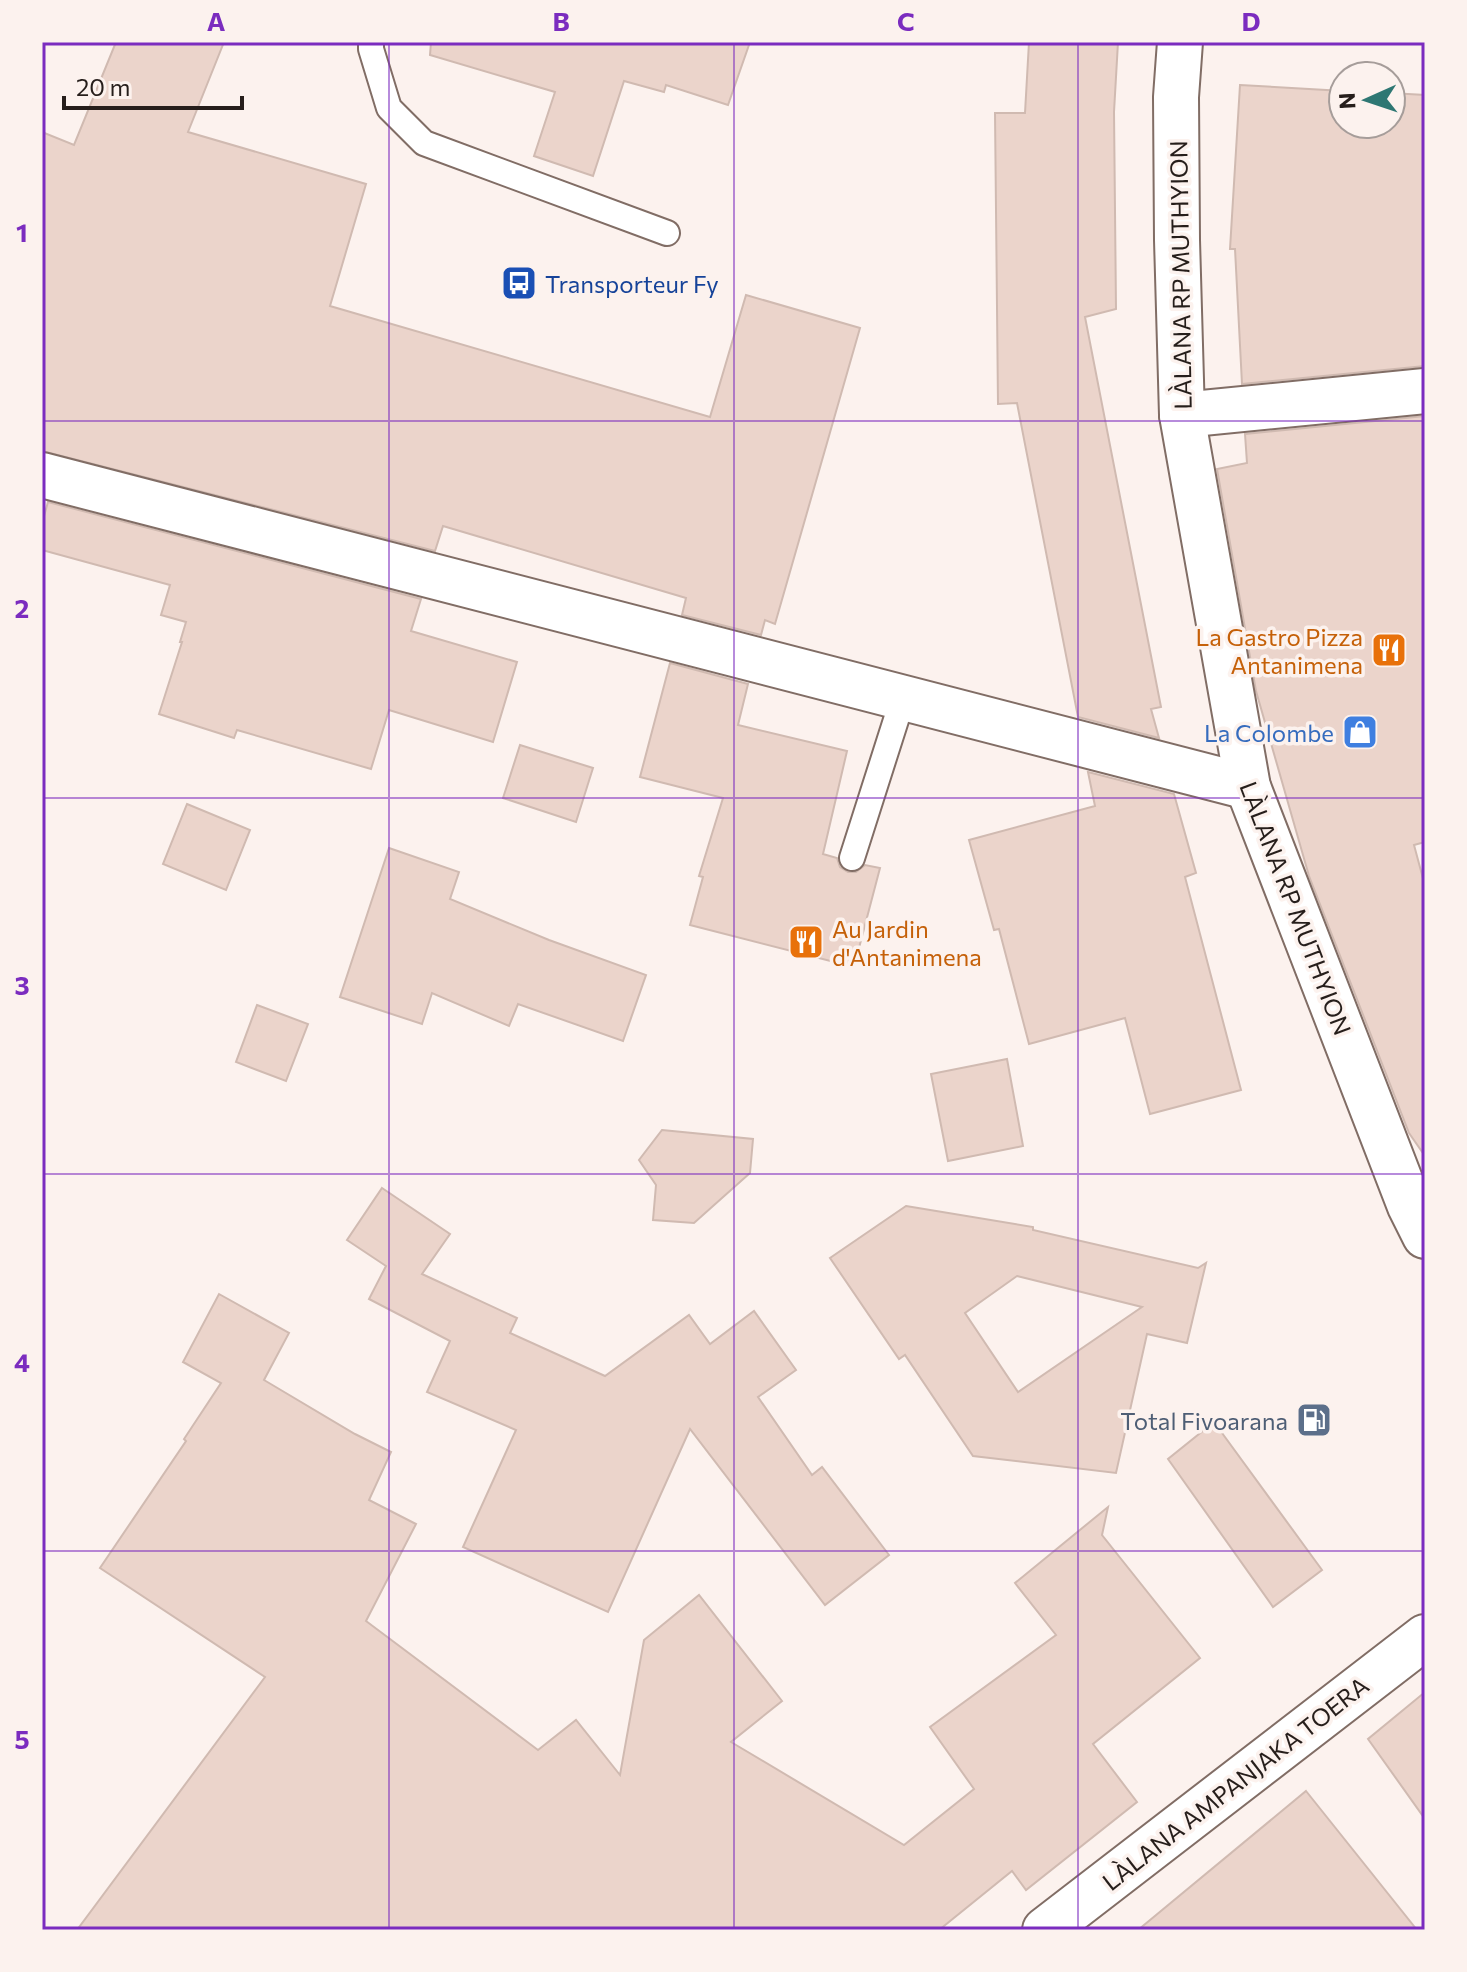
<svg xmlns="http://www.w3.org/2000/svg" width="1467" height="1972" viewBox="0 0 1467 1972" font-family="Commissioner,sans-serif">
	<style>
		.building { fill: #ebd4cb; stroke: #d0bab1; stroke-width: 2; fill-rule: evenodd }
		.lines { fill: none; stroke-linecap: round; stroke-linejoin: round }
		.lane-casing { stroke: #816d65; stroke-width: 28 }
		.street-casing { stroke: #816d65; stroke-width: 48 }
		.secondary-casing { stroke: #816d65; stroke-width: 48 }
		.primary-casing { stroke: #816d65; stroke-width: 48 }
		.lane { stroke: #fff; stroke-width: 24 }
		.street { stroke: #fff; stroke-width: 44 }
		.secondary { stroke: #fff; stroke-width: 44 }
		.primary { stroke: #fff; stroke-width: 44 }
		.grid { fill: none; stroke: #7b2cbf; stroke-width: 2; stroke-opacity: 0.55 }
		.labels { text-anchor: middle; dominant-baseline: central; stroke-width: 7; stroke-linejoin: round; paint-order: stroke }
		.street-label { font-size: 24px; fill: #261e1b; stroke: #fcf2ee }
		.transit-label { font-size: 24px; fill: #164399; stroke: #fcf2ee; text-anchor: start }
		.food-label { font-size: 24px; fill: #c56008; stroke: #fcf2ee; text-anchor: end }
		.shop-label { font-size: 24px; fill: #366cbe; stroke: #fcf2ee; text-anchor: end }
		.service-label { font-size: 24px; fill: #4e5e75; stroke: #fcf2ee; text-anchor: end }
		.neatline { fill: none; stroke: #7b2cbf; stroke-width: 3 }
		.grid-label { font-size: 26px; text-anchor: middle; font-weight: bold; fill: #7b2cbf }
	</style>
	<rect width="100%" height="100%" fill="#fcf2ee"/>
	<g class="building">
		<path d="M116,42H224L188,132L366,184L330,306L710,417L746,295L860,328L775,624L765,620L761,635L682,615L686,598L443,526L435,551L42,451V132L74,145Z"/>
		<path d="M431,42H750L728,105L666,85L664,92L624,81L593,176L534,156L555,92L430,55Z"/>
		<path d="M1029,42H1118L1114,112L1116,309L1085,317L1161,707L1151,709L1159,738L1078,717L1017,403L998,404L995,113H1025Z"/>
		<path d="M1240,85L1343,91V124H1391V93L1425,95V366L1242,384L1235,249H1230Z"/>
		<path d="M1425,416V842L1414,845L1425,886V1156L1409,1133L1309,876L1256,691L1217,469L1247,463L1245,434Z"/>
		<path d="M48,502L421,599L411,631L517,662L493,742L389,710L371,769L237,730L234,738L159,714L182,642H180L186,622L161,615L170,585L42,550V523Z"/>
		<path d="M670,663L748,684L738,725L847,751L823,854L837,858L840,867L848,872H856L865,865L880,868L854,967L690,925L703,877L699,876L723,798L640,777Z"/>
		<path d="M520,745L593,768L576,822L503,798Z"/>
		<path d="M1088,772L1174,794L1196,873L1185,877L1241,1090L1150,1114L1125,1018L1029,1044L999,929L994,930L969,840L1095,806Z"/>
		<path d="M187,804L250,830L226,890L163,864Z"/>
		<path d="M389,848L459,872L450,899L549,940L646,975L623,1041L518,1004L509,1026L432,993L422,1024L340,997Z"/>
		<path d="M257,1005L308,1024L286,1081L236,1062Z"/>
		<path d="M1007,1059L1023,1146L948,1161L931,1074Z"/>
		<path d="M662,1130L753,1139L750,1173L694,1223L653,1220L656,1185L639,1160Z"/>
		<path d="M382,1188L450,1234L422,1274L517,1318L510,1333L605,1376L689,1315L710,1344L754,1311L796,1370L758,1397L812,1475L822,1467L889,1555L825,1605L690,1429L608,1612L463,1547L516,1430L427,1392L450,1341L369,1299L386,1266L347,1240Z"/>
		<path d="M906,1206L1033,1227V1230L1198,1268L1206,1263L1187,1343L1147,1334L1116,1473L973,1456L905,1355L899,1359L830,1258ZM1017,1276L1142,1307L1018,1392L965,1313Z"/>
		<path d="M219,1294L289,1333L264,1380L355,1434L391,1452L369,1500L416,1524L366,1621L538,1750L576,1720L620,1775L644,1640L699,1595L782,1701L731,1742L904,1845L974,1789L930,1727L1056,1635L1015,1583L1108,1507L1102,1535L1200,1658L1093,1744L1137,1802L1026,1890L1012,1871L939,1930H77L265,1677L100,1568L186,1441L184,1439L221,1383L183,1362Z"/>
		<path d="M1214,1422L1322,1570L1273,1607L1168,1459Z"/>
		<path d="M1425,1692V1819L1368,1739Z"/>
		<path d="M1306,1791L1417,1930H1138Z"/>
	</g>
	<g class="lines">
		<defs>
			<g id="lane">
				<path d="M371,42V49L389,108L424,143L667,233"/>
				<path d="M852,858L903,698"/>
			</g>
			<g id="street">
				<path d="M1182,415L1425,391"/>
				<path d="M42,475L1248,787"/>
			</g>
			<path id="secondary" d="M1180,42L1176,97L1177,240L1182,415L1248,787L1410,1206L1425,1236"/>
			<path id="primary" d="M1045,1930L1425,1637"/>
		</defs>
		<use href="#lane" class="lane-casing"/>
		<use href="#street" class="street-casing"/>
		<use href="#secondary" class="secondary-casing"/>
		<use href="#primary" class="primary-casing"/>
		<use href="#lane" class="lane"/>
		<use href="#street" class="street"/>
		<use href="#secondary" class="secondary"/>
		<use href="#primary" class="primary"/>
	</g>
	<path class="grid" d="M389,42V1930M734,42V1930M1078,42V1930M42,421H1425M42,798H1425M42,1174H1425M42,1551H1425"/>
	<defs>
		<symbol id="bus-square" viewBox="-11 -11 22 22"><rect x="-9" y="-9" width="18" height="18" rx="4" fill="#1a4fb4" stroke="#fcf2ee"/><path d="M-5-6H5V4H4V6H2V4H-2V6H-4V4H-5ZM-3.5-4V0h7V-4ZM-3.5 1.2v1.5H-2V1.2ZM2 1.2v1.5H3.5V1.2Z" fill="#fff"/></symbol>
		<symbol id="restaurant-square" viewBox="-11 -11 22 22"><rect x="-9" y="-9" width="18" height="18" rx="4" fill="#e8710a" stroke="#fcf2ee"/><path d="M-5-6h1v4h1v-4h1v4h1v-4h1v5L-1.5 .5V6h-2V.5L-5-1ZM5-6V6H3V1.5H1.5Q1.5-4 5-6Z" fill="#fff"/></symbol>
		<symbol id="shop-square" viewBox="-11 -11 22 22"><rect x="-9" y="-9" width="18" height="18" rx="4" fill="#3f7fe0" stroke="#fcf2ee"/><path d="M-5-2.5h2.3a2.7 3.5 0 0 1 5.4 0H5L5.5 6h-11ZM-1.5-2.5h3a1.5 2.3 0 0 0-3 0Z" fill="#fff"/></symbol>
		<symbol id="fuel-square" viewBox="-11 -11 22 22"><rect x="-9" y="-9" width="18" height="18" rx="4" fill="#5c6f8a" stroke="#fcf2ee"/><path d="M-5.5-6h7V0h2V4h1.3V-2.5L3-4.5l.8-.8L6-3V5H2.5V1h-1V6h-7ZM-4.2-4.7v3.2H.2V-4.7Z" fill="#fff"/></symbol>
	</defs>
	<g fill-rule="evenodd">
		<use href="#bus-square" x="499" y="263" width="40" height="40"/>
		<use href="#restaurant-square" x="1369" y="630" width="40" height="40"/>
		<use href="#shop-square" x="1340" y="712" width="40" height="40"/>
		<use href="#restaurant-square" x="786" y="922" width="40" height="40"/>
		<use href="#fuel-square" x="1294" y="1400" width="40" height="40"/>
	</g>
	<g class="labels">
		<g class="street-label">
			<text transform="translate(1180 275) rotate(-91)">LÀLANA RP MUTHYION</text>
			<text transform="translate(1296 908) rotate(69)">LÀLANA RP MUTHYION</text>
			<text transform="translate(1235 1783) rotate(-38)">LÀLANA AMPANJAKA TOERA</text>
		</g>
		<g class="transit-label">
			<text x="545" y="283">Transporteur Fy</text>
		</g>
		<g class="food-label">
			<text x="1363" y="636">La Gastro Pizza<tspan x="1363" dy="28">Antanimena</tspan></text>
			<text x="832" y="928" text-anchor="start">Au Jardin<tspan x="832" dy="28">d'Antanimena</tspan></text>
		</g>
		<g class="shop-label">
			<text x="1334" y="732">La Colombe</text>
		</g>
		<g class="service-label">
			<text x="1288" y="1420">Total Fivoarana</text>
		</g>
	</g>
	<rect width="1467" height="1972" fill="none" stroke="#fcf2ee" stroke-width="88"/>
	<g transform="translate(1367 100) rotate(267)"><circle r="38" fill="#fcf2ee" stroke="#a69d9a" stroke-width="2"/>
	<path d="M0-6L14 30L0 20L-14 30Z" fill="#2e7773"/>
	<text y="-12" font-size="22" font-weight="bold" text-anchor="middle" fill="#261e1b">N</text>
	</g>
	<path d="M64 96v12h178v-12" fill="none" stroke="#261e1b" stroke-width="4"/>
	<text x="76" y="96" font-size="24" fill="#261e1b" stroke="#fcf2ee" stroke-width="6" paint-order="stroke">20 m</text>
	<rect x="44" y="44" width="1379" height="1884" class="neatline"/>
	<g class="grid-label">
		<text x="216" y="31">A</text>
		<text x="561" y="31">B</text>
		<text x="906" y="31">C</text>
		<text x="1251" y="31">D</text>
		<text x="22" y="242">1</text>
		<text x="22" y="618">2</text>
		<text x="22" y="995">3</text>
		<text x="22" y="1372">4</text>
		<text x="22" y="1749">5</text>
	</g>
</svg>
